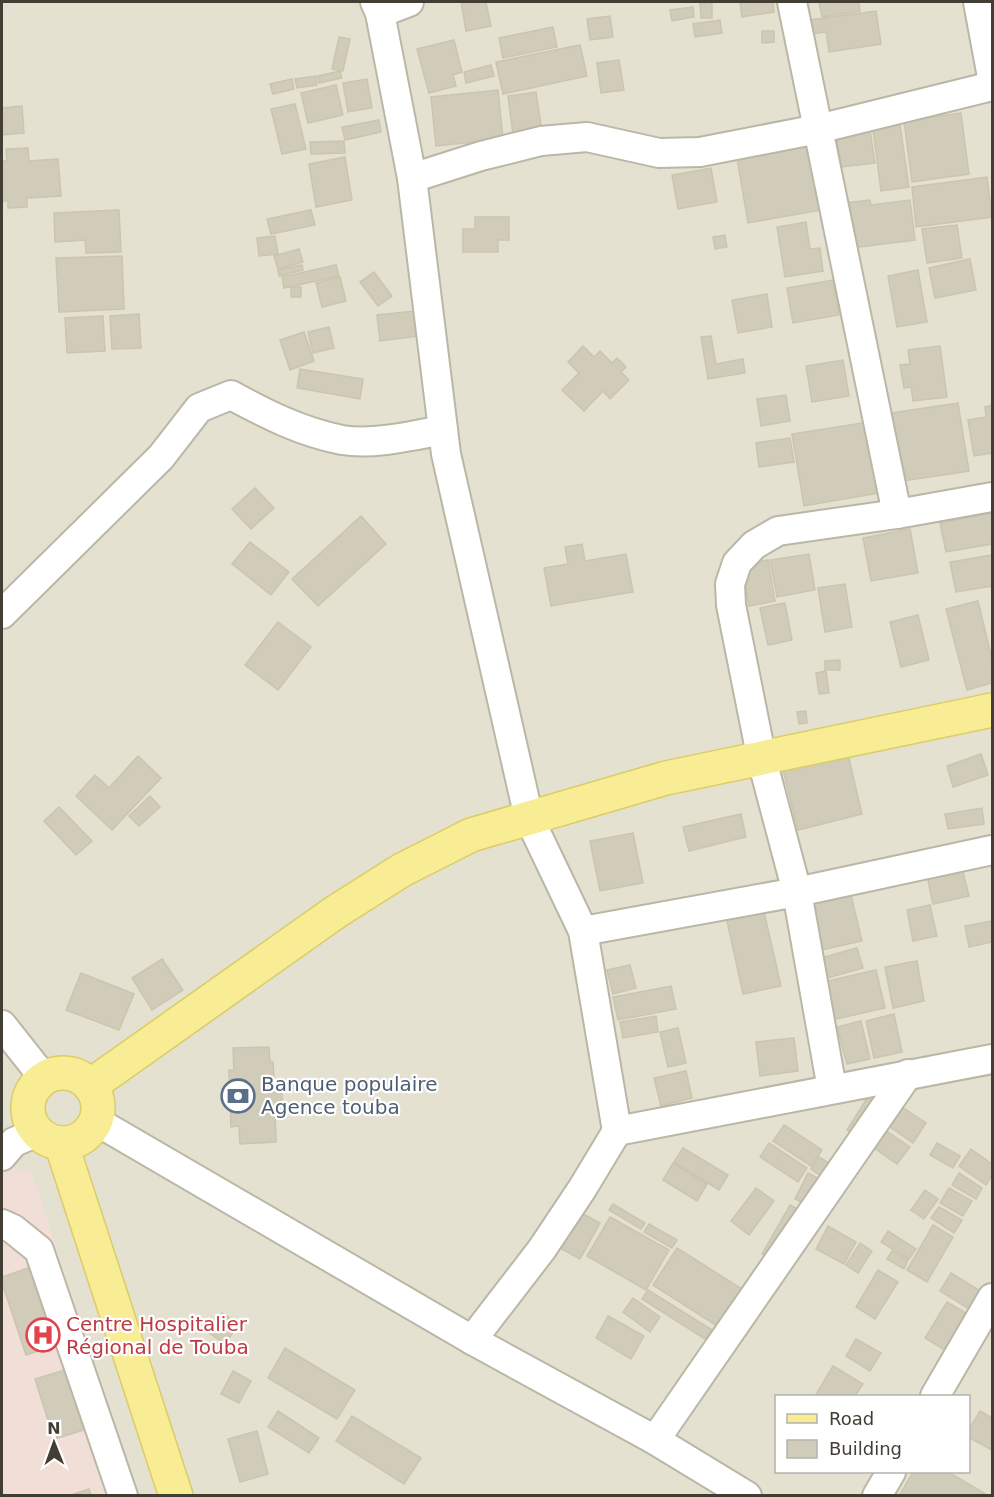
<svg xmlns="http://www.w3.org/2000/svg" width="994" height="1497" viewBox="0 0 994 1497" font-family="'DejaVu Sans',sans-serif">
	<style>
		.residential { fill: #e4e1d1; fill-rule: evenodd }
		.medical { fill: #f1ded6 }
		.building { fill: #d1ccb9; stroke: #cbc5ad; stroke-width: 1.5 }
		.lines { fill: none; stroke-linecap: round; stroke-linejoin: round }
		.minor-casing { stroke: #bbb7a6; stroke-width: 32 }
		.major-casing { stroke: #dbcc66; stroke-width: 36 }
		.minor { stroke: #fff; stroke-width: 28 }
		.major { stroke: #f8ec95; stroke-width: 33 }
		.labels { text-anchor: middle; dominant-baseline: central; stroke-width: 4.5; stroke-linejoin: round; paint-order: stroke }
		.service-label { font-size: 20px; fill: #4e5e75; stroke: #fff; text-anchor: start }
		.health-label { font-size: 20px; fill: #be3a42; stroke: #fff; text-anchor: start }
	</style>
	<rect width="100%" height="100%" fill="#f0efe3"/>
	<path class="residential" d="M2,2H992V1495L2,1496ZM776,1396H968V1472H776Z"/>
	<path class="medical" d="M2,1165L32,1174L139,1495H2Z"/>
	<g class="building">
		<path d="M461,2H486L491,26L466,31Z"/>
		<path d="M740,2H773L774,12L742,17Z"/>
		<path d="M819,2H859L860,11L822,17Z"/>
		<path d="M700,3H712V18H701Z"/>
		<path d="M693,7L694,17L672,21L670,10Z"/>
		<path d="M876,11L881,44L829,52L826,32L812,34L810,20Z"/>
		<path d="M610,16L613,37L590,40L587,19Z"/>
		<path d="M720,20L722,33L695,37L693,24Z"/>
		<path d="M553,27L557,47L503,58L499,38Z"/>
		<path d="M762,31H774V42L762,43Z"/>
		<path d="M339,37L350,39L343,71L332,69Z"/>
		<path d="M454,40L462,72L453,75L456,86L429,93L417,49Z"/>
		<path d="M580,45L587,76L503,94L496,62Z"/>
		<path d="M619,60L624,90L601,93L597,63Z"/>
		<path d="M491,65L494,76L466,83L464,72Z"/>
		<path d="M340,71L342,78L319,83L318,76Z"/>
		<path d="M316,76L317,85L297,88L295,79Z"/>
		<path d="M292,79L294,89L273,94L270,84Z"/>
		<path d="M367,79L372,108L348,112L343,83Z"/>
		<path d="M336,85L343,115L308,123L301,93Z"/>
		<path d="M498,90L503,139L436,146L431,97Z"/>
		<path d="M536,92L543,138L514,142L508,96Z"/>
		<path d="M295,104L306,149L282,154L271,109Z"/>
		<path d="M22,106L24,133L2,135V108Z"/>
		<path d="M961,113L969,174L912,182L904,121Z"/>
		<path d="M379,120L381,132L345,140L342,127Z"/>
		<path d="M900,125L909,187L881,191L873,129Z"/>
		<path d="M870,129L875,163L841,167L836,133Z"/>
		<path d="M815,138L827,209L748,223L736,152Z"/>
		<path d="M344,141L345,153L311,154L310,142Z"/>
		<path d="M28,148L29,161L58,159L61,196L27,198V207L8,208V201H2V161H7L6,149Z"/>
		<path d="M345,157L352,200L316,207L309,164Z"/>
		<path d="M711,168L717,202L678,209L672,175Z"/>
		<path d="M987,177L992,217L916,227L912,187Z"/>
		<path d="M870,200L871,205L910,200L915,240L852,248L846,203Z"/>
		<path d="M119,210L121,252L86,253L85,240L55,242L54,213Z"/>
		<path d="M311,210L315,225L271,234L267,219Z"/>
		<path d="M475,217H509V240H498V252H463V229H475Z"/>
		<path d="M806,222L810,249L820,248L823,271L785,277L777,227Z"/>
		<path d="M957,225L962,258L927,263L922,229Z"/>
		<path d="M725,235L727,247L715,249L713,237Z"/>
		<path d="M275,236L278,254L259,256L257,238Z"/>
		<path d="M299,249L303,262L278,269L274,256Z"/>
		<path d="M122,256L124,309L59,312L56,258Z"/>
		<path d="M970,259L976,290L935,298L929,268Z"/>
		<path d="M302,265L303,270L279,276L278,270Z"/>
		<path d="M336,265L339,276L284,288L282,277Z"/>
		<path d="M918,270L927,322L897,327L888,276Z"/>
		<path d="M374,272L392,296L378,306L360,282Z"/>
		<path d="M340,277L346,301L322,307L316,283Z"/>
		<path d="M833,280L839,315L793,323L787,288Z"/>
		<rect x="291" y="287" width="10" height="10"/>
		<path d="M767,294L772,327L738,333L732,300Z"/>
		<path d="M415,311L418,336L380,341L377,315Z"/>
		<path d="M139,314L141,348L112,349L110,316Z"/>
		<path d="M103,316L105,351L67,353L65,318Z"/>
		<path d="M329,327L334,348L313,353L308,332Z"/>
		<path d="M304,332L314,361L290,370L280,340Z"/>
		<path d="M711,336L716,364L743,359L745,373L708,379L701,337Z"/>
		<path d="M583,346L594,357L600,351L612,363L617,358L626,367L621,372L629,380L610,399L603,391L584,411L562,390L579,373L568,362Z"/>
		<path d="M940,346L947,397L913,401L911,387L904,388L900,365L910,364L908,350Z"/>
		<path d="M843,360L849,396L812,402L806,366Z"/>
		<path d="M300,369L363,379L360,399L297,388Z"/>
		<path d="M786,395L790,421L761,426L757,399Z"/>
		<path d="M958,403L969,471L903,481L892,413Z"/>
		<path d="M992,405V453L974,456L968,420L986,417L985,407Z"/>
		<path d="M868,422L880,493L804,506L792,434Z"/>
		<path d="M790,438L794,462L759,467L756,443Z"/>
		<path d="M255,488L274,508L251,529L232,509Z"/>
		<path d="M992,513V544L946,552L940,523Z"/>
		<path d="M361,516L386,544L318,606L292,579Z"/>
		<path d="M910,529L918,573L871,581L863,538Z"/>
		<path d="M250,542L289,572L271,595L232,564Z"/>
		<path d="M582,544L585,561L626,554L633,592L551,606L544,568L568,564L565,547Z"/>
		<path d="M809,554L815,590L777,597L770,560Z"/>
		<path d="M992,555V586L956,592L950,562Z"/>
		<path d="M768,560L775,601L749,606L741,565Z"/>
		<path d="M845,584L852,627L825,632L818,588Z"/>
		<path d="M978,601L992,659V683L967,690L946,609Z"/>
		<path d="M785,603L792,640L768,645L760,608Z"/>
		<path d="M918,615L929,660L901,667L890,622Z"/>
		<path d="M278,622L311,647L278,690L245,665Z"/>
		<path d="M840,660V670H825V661Z"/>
		<path d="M826,671L829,693L819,694L816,673Z"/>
		<path d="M806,711L807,723L799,724L797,712Z"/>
		<path d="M847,750L862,814L798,830L782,766Z"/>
		<path d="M981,754L988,775L953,787L947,766Z"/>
		<path d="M138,756L161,778L112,830L76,796L95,775L109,788Z"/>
		<path d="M150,796L160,807L139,826L129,816Z"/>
		<path d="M59,807L92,841L76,855L44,821Z"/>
		<path d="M982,808L984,824L948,829L945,814Z"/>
		<path d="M741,814L746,837L689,851L683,827Z"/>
		<path d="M633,833L643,883L600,891L590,841Z"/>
		<path d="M962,868L969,896L933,904L927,876Z"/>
		<path d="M850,891L862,941L821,950L809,900Z"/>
		<path d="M762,903L781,986L743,994L725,912Z"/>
		<path d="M930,905L937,936L913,941L907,910Z"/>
		<path d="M992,921V942L969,947L965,926Z"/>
		<path d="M857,948L863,968L827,978L821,958Z"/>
		<path d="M162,959L183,990L152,1010L132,978Z"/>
		<path d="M917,961L924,1001L893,1008L885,967Z"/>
		<path d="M630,965L636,988L613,994L607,970Z"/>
		<path d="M876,970L885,1008L832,1020L823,982Z"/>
		<path d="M81,973L134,994L119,1030L66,1010Z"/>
		<path d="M671,986L676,1009L618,1020L613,997Z"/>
		<path d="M894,1014L902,1052L874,1058L866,1021Z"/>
		<path d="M656,1016L658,1032L623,1038L620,1022Z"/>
		<path d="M861,1021L870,1059L847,1064L837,1027Z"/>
		<path d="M678,1028L686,1063L668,1067L660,1032Z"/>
		<path d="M794,1038L798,1071L760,1076L756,1042Z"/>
		<path d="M269,1047L270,1062H273L275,1094L282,1093V1100L277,1101L278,1111H275L276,1142L240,1144L239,1126L231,1127L229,1070H234L233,1048Z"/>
		<path d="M686,1071L692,1098L661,1106L654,1078Z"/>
		<path d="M867,1098L881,1106L861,1138L847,1130Z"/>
		<path d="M899,1105L926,1123L913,1143L886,1124Z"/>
		<path d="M784,1125L822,1150L811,1166L773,1141Z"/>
		<path d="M882,1128L910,1147L897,1164L870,1145Z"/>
		<path d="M769,1143L807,1168L798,1182L760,1157Z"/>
		<path d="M937,1143L960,1156L953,1168L930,1155Z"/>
		<path d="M683,1148L728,1175L719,1190L674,1162Z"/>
		<path d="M971,1149L992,1164V1175L986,1185L959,1166Z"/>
		<path d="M819,1157L832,1165L824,1178L811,1169Z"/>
		<path d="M673,1163L707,1184L697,1201L663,1180Z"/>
		<path d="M808,1173L823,1181L810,1206L795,1199Z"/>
		<path d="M959,1173L982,1188L976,1199L952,1185Z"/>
		<path d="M756,1188L774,1201L749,1235L731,1221Z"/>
		<path d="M949,1188L972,1201L963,1216L940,1203Z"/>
		<path d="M925,1190L938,1199L924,1219L911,1210Z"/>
		<path d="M613,1204L645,1223L641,1229L609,1210Z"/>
		<path d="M790,1205L805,1213L777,1263L762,1254Z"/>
		<path d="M939,1207L962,1220L954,1233L931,1218Z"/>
		<path d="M578,1211L600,1223L580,1259L558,1247Z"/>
		<path d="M610,1217L669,1250L646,1290L587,1256Z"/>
		<path d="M649,1224L677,1240L672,1248L644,1232Z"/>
		<path d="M933,1225L953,1237L927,1282L907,1270Z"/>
		<path d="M828,1226L856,1242L844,1264L816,1249Z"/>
		<path d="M888,1231L916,1249L909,1259L881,1242Z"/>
		<path d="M860,1243L872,1251L858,1273L846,1265Z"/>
		<path d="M677,1248L742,1289L717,1326L653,1285Z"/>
		<path d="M892,1251L908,1260L904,1269L887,1259Z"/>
		<path d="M31,1267L57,1345L26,1355L2,1283V1277Z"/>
		<path d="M878,1270L898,1282L875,1319L856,1307Z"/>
		<path d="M951,1273L985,1294L974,1312L940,1291Z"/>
		<path d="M648,1290L712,1330L705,1339L642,1299Z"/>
		<path d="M633,1298L660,1317L650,1332L623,1312Z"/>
		<path d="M947,1302L969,1315L948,1352L925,1338Z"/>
		<path d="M222,1313L239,1324L225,1344L208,1332Z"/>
		<path d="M608,1316L644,1336L631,1359L596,1338Z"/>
		<path d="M856,1339L881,1353L870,1371L846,1356Z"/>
		<path d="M285,1348L355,1390L337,1419L268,1378Z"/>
		<path d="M833,1366L863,1384L855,1396H815Z"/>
		<path d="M65,1370L84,1430L54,1439L35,1379Z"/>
		<path d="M233,1371L251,1381L239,1403L221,1394Z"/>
		<path d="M278,1411L319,1438L309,1453L268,1427Z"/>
		<path d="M980,1411L992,1418V1450L968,1437V1431Z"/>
		<path d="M352,1416L421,1458L404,1484L336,1441Z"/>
		<path d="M257,1431L268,1474L240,1482L228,1439Z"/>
		<path d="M913,1472H948L989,1496H899Z"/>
		<path d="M89,1489L91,1496H68Z"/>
	</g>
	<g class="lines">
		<defs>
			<g id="minor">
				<path d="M375,2L380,13L412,178L446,454L529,818L583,931L617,1131"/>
				<path d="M792,2L897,514"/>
				<path d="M978,2L992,77"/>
				<path d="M380,13L409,2"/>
				<path d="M412,178L481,156L541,141L587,137L659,153L700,152L818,129L992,86"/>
				<path d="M2,614L161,457L199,408L231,395C266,414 301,432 342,440C374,445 411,436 443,430"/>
				<path d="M583,931L797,892L992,850"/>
				<path d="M2,1025L44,1078"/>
				<path d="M832,1089L797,892L762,760L731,605L730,584L737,563L754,545L778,531L897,514L992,497"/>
				<path d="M96,1121L472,1340L655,1440L747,1496"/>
				<path d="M2,1156L14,1142L38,1132"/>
				<path d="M2,1224L13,1229L39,1250L123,1496"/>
				<path d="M472,1340L542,1249L582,1189L617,1131L992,1059"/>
				<path d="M935,1396L992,1298"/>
				<path d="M655,1440L908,1074"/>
				<path d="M877,1496L891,1472"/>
			</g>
			<g id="major">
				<circle cx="63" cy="1108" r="35"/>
				<path d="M90,1086L337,911L402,870L471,835L666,778L992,710"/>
				<path d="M61,1143L176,1496"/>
			</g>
		</defs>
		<use href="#minor" class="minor-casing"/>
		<use href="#major" class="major-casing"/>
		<use href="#minor" class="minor"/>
		<use href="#major" class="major"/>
	</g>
	<defs>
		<symbol id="bank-ring" viewBox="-11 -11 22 22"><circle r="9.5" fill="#fff" stroke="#5c6f8a" stroke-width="1.5"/><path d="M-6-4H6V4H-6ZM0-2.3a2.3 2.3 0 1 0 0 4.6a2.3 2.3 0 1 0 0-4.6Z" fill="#5c6f8a"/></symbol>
		<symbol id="hospital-ring" viewBox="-11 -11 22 22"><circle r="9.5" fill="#fff" stroke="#e0444e" stroke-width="1.5"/><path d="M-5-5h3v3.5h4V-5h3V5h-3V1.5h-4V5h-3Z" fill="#e0444e"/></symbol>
	</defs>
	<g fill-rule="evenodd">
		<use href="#bank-ring" x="219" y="1077" width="38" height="38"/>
		<use href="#hospital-ring" x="24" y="1316" width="38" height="38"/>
	</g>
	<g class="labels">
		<g class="service-label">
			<text x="261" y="1084">Banque populaire<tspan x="261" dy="23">Agence touba</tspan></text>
		</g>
		<g class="health-label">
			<text x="66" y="1324">Centre Hospitalier<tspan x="66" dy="23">Régional de Touba</tspan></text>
		</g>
	</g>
	<rect width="994" height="1497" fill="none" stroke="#423e34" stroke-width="6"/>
	<rect x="775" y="1395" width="195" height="78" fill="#ffffff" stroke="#b3b2ae" stroke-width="1.5"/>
	<rect x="787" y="1414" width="30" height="9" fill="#f8ec95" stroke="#b3b2ae" stroke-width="1.5"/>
	<text x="829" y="1425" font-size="18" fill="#423e34">Road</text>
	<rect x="787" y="1440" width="30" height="18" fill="#d1ccb9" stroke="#b3b2ae" stroke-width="1.5"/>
	<text x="829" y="1455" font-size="18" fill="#423e34">Building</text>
	<g transform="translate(54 1443) rotate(359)" stroke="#ffffff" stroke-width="4.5" paint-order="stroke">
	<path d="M0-4.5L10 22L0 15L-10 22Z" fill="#423e34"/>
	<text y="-9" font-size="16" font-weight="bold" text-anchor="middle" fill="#423e34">N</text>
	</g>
</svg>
